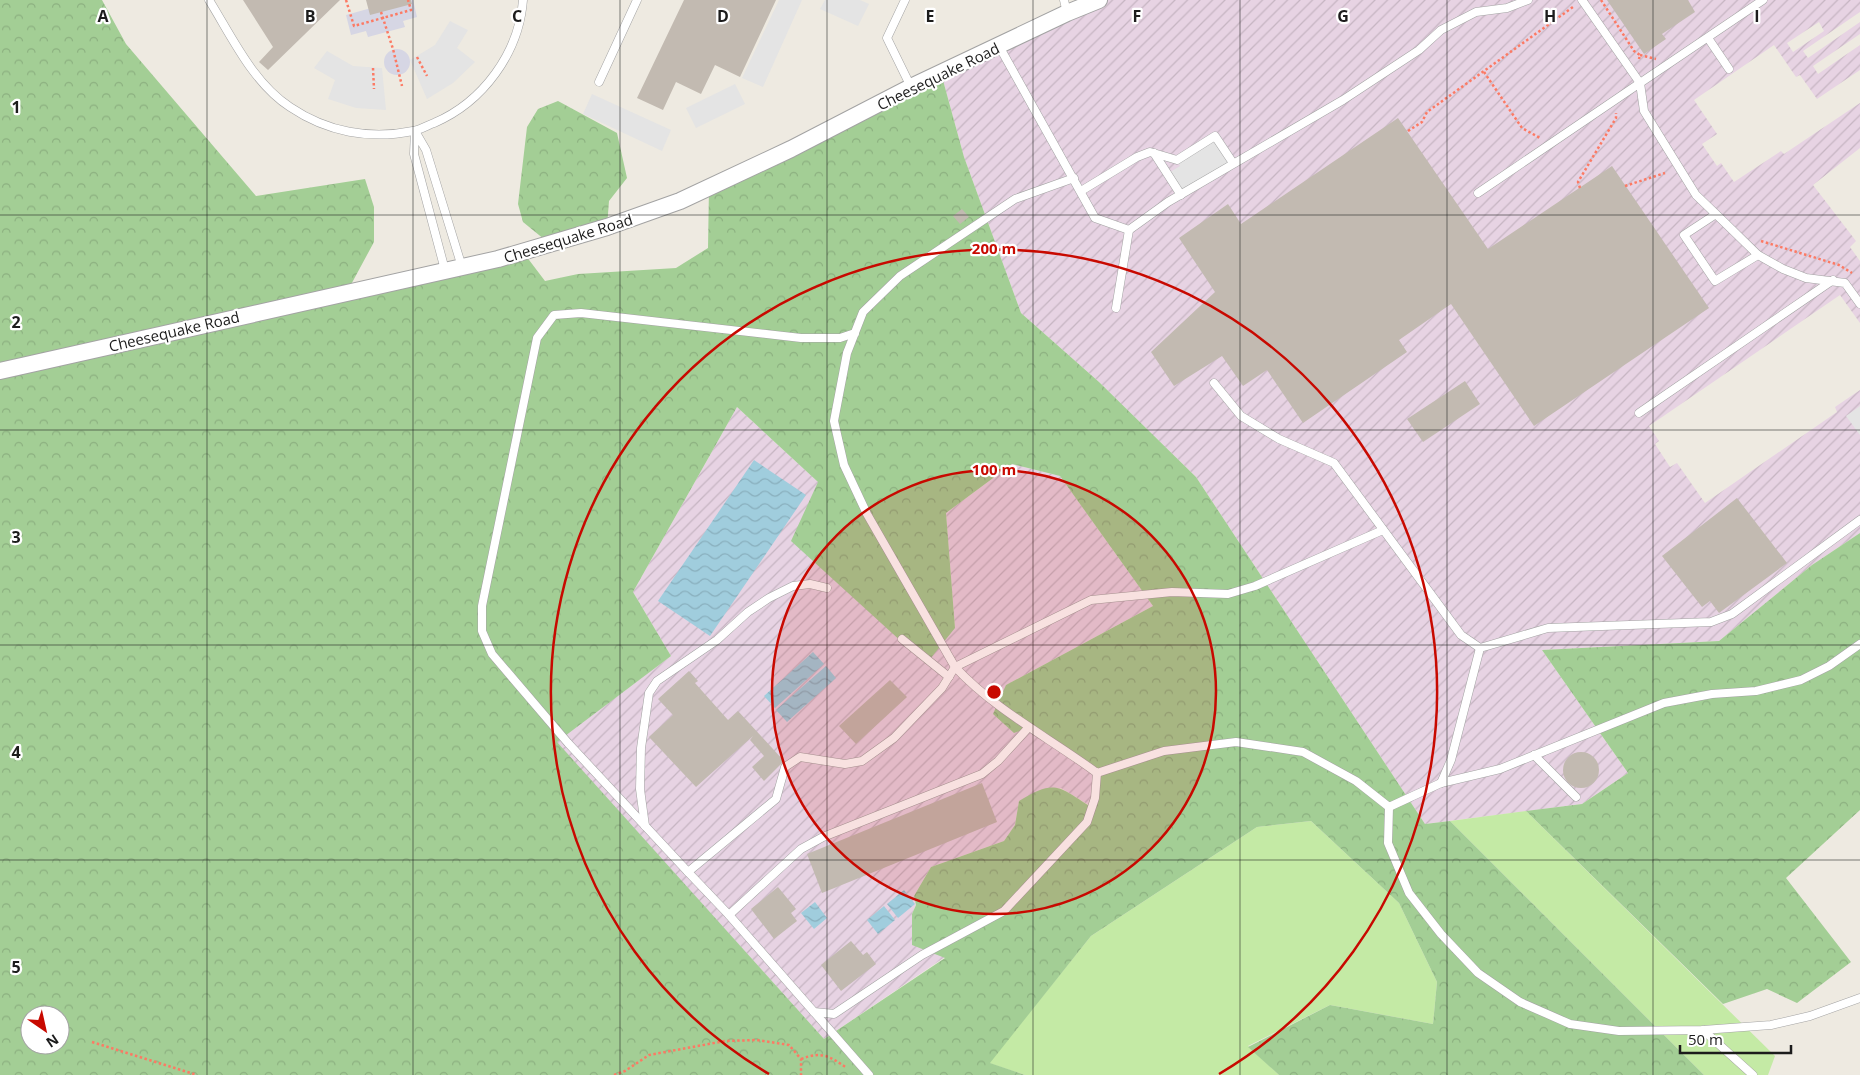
<svg xmlns="http://www.w3.org/2000/svg" width="1860" height="1075" viewBox="0 0 1860 1075" font-family="'Open Sans',sans-serif">
	<style>
		.industrial { fill: url(#industrial-furrows); fill-rule: evenodd }
		.grass { fill: #c4eaa5 }
		.forest { fill: url(#forest-crowns); fill-rule: evenodd }
		.parking { fill: #e4e4e4 }
		.plaza { fill: #d6d6e4 }
		.water { fill: url(#water-waves) }
		.building { fill: #c2bab1 }
		.lines { fill: none; stroke-linecap: round; stroke-linejoin: round }
		.service-casing { stroke: #a3a3a3; stroke-width: 9 }
		.minor-casing { stroke: #a3a3a3; stroke-width: 18 }
		.path { stroke: #fc7a64; stroke-width: 2.5; stroke-dasharray: 2.5 2.5; stroke-linecap: butt }
		.service { stroke: #fff; stroke-width: 8 }
		.minor { stroke: #fff; stroke-width: 16 }
		.grid { fill: none; stroke: #1c1c1c; stroke-width: 1; stroke-opacity: 0.55 }
		.ring { fill: none; stroke: #c80900; stroke-width: 2.5 }
		.labels { text-anchor: middle; dominant-baseline: central; stroke-width: 4.5; stroke-linejoin: round; paint-order: stroke }
		.street-label { font-size: 15px; fill: #1c1c1c; stroke: #fff }
		.grid-label { font-size: 16px; text-anchor: middle; font-weight: bold; fill: #1c1c1c; stroke: #fff; stroke-width: 4.5; stroke-linejoin: round; paint-order: stroke }
		.centre { fill: #c80900; stroke: #fff; stroke-width: 2.5 }
		.ring-label { font-size: 15px; text-anchor: middle; font-weight: bold; fill: #c80900; stroke: #fff; stroke-width: 4.5; stroke-linejoin: round; paint-order: stroke }
	</style>
	<defs>
		<pattern id="industrial-furrows" width="10" height="10" patternUnits="userSpaceOnUse" patternTransform="scale(1.25)"><rect width="10" height="10" fill="#e7d3e3"/><path d="M-1 1l2-2M0 10L10 0M9 11l2-2" fill="none" stroke="#c6b5c2"/></pattern>
		<pattern id="forest-crowns" width="20" height="18" patternUnits="userSpaceOnUse" patternTransform="scale(1.25)"><rect width="20" height="18" fill="#a3ce95"/><path d="M2 6a3 3 0 1 1 6 0M12 15a3 3 0 1 1 6 0" fill="none" stroke="#8cb080"/></pattern>
		<pattern id="water-waves" width="16" height="10" patternUnits="userSpaceOnUse" patternTransform="scale(1.25)"><rect width="16" height="10" fill="#a0cddd"/><path d="M0 5q4-4 8 0t8 0" fill="none" stroke="#89afbd"/></pattern>
	</defs>
	<rect width="100%" height="100%" fill="#eeeae1"/>
	<g class="industrial">
		<path d="M1099,0H1860V12L1803,51L1808,58L1860,22V34L1813,66L1818,74L1860,45V70L1817,99L1800,75L1796,77L1774,45L1694,100L1717,134L1702,144L1717,166L1721,163L1734,182L1781,151L1784,154L1860,103V148L1813,185L1856,241L1850,247L1860,261V323L1840,295L1649,426L1659,441L1655,444L1670,467L1677,463L1705,503L1837,412L1835,407L1860,390V533L1812,565L1719,641L1542,650L1628,773L1582,804L1425,824L1196,477L1099,382L1021,313L964,157L941,73ZM1819,22L1824,31L1793,52L1787,43Z"/>
		<path d="M737,407L818,482L955,628L946,513L1012,464L1060,476L1153,606L1006,685L1028,728L1097,773L1092,807L1061,788L1019,801L1015,825L1004,841L931,867L914,896L916,905L912,914L945,957L824,1039L556,742L671,656L633,592Z"/>
	</g>
	<g class="grass">
		<path d="M1526,811L1775,1056L1768,1075H1704L1450,821Z"/>
		<path d="M1311,821L1399,903L1437,982L1433,1024L1330,1005L1248,1046L1279,1075H1025L989,1063L1091,936L1257,827Z"/>
	</g>
	<g class="forest">
		<path d="M0,0H102L126,44L256,196L365,179L374,207V242L347,292L523,252L545,281L578,274L676,268L708,248L709,187L941,73L964,157L1021,313L1099,382L1196,477L1425,824L1450,821L1704,1075H1279L1248,1047L1330,1005L1433,1024L1437,982L1399,903L1311,821L1257,827L1091,936L990,1063L1025,1075H0ZM737,407L818,482L791,541L926,664L955,628L946,513L1012,464L1060,476L1153,606L1006,685L993,714L1014,733L1028,728L1097,773L1091,807C1058,786 1055,779 1019,801L1015,825L1004,841L931,867L914,896L916,905L912,914V945L945,958L824,1039L557,742L671,656L633,592ZM30,1015H60V1045H30Z"/>
		<path d="M558,101L617,133L627,178L609,201L607,227L550,244L523,222L518,204L527,127L538,109Z"/>
		<path d="M1860,533V810L1786,878L1851,962L1797,1003L1767,989L1723,1004L1526,811L1582,804L1628,773L1542,650L1719,641L1812,565Z"/>
	</g>
	<g class="parking">
		<path d="M779,0H802L763,87L742,78Z"/>
		<path d="M825,0H860L869,4L858,26L820,9Z"/>
		<path d="M450,21L468,30L457,48L475,62L453,83L427,99L410,60L435,45Z"/>
		<path d="M327,51L353,66L382,68L386,110L356,108L328,99L335,80L314,68Z"/>
		<path d="M735,84L745,104L696,128L686,108Z"/>
		<path d="M592,94L671,130L662,151L583,114Z"/>
		<path d="M1215,136L1233,163L1181,195L1167,174L1180,166L1177,160Z"/>
		<path d="M1860,406V435L1846,416Z"/>
	</g>
	<g class="plaza">
		<path d="M400,0H413L417,17L403,21L405,27L368,37L366,31L351,35L346,15Z"/>
		<circle cx="397" cy="62" r="13"/>
	</g>
	<g class="water">
		<path d="M754,460L806,495L710,636L658,601Z"/>
		<path d="M813,652L824,664L775,708L764,696Z"/>
		<path d="M826,666L836,678L787,722L776,710Z"/>
		<path d="M904,890L915,904L898,918L887,904Z"/>
		<path d="M815,902L827,918L814,929L801,913Z"/>
		<path d="M884,906L895,920L878,934L867,920Z"/>
	</g>
	<g class="building">
		<path d="M243,0H340L268,70L259,62L273,47Z"/>
		<path d="M366,0H411L412,4L370,15Z"/>
		<path d="M684,0H776L740,77L715,65L701,94L676,82L663,110L637,98Z"/>
		<path d="M1607,0H1688L1695,12L1662,34L1666,39L1644,54Z"/>
		<path d="M1398,118L1488,249L1612,166L1709,308L1534,426L1451,304L1399,340L1407,352L1303,423L1267,370L1243,386L1222,356L1174,386L1151,352L1215,292L1179,238L1228,204L1241,224Z"/>
		<path d="M962,209L969,217L960,224L953,216Z"/>
		<path d="M1465,381L1480,404L1423,442L1407,419Z"/>
		<path d="M1737,498L1787,563L1719,613L1710,601L1702,607L1662,556Z"/>
		<path d="M689,671L698,681L695,683L728,720L738,711L784,761L764,781L752,767L764,756L750,740L753,736L696,787L649,737L673,715L658,699Z"/>
		<path d="M890,680L907,697L856,744L839,726Z"/>
		<circle cx="1581" cy="770" r="18"/>
		<path d="M982,783L997,822L822,893L807,854Z"/>
		<path d="M778,887L796,909L791,913L797,921L774,939L751,909Z"/>
		<path d="M851,941L863,955L867,952L876,964L841,991L821,965Z"/>
	</g>
	<g class="lines">
		<defs>
			<g id="service">
				<path d="M209,0C232,37 253,83 290,107C327,132 370,140 413,131C420,130 428,125 434,123C483,102 519,53 523,0"/>
				<path d="M905,0L887,38L911,87"/>
				<path d="M1064,0L1067,13"/>
				<path d="M1582,0L1640,83L1763,0"/>
				<path d="M1708,38L1729,69"/>
				<path d="M999,46L1095,218L1129,230L1168,202L1343,100L1419,50L1441,30L1476,12L1507,8L1528,0"/>
				<path d="M599,82L637,0"/>
				<path d="M1154,153L1181,195"/>
				<path d="M1074,178L1015,199L900,276L863,312L847,353L834,421L844,465L867,514L955,667C996,711 1050,738 1097,773L1164,751L1236,742L1303,752L1356,781L1389,807L1441,783L1500,769L1664,703L1712,694L1756,691L1801,680L1829,666L1860,644"/>
				<path d="M1081,191L1137,157L1150,152L1177,160L1215,136L1233,163"/>
				<path d="M1478,193L1640,83L1644,111L1696,195L1720,218L1758,255L1715,281L1684,235L1716,214"/>
				<path d="M1758,255L1783,269L1806,278L1845,283L1860,304"/>
				<path d="M445,270L414,154L415,131L426,150L462,267"/>
				<path d="M1116,308L1129,230"/>
				<path d="M1214,383L1241,416L1279,439L1334,463L1461,635L1480,648L1548,628L1711,622L1732,614L1860,520"/>
				<path d="M1639,413L1833,280"/>
				<path d="M902,639L949,677"/>
				<path d="M1534,755L1576,797"/>
				<path d="M1097,773L1095,798L1087,822L1004,911L922,955L834,1014L814,1012L729,915L688,872L776,799L785,767L800,757L845,764L862,761L894,738L942,688L955,667L1091,600L1172,592L1228,594L1255,586L1383,530"/>
				<path d="M1441,783L1451,760L1480,648"/>
				<path d="M1389,807L1388,843L1409,893L1441,934L1478,973L1520,1002L1570,1024L1619,1031L1703,1030L1771,1025L1810,1016L1860,998"/>
				<path d="M645,826L640,789L641,748L649,693L657,681L717,640L748,612L769,598L793,586L810,584L827,588"/>
				<path d="M688,872L568,743L492,654L482,631V606L537,338L554,315L581,313L801,338H840L855,333"/>
				<path d="M729,915L801,849L823,837L982,774L998,761L1028,728"/>
				<path d="M814,1012L869,1075"/>
				<path d="M1703,1030L1753,1075"/>
			</g>
			<path id="minor" d="M0,371L498,259L607,227L680,201L791,149L911,87L1067,13L1099,0"/>
		</defs>
		<use href="#service" class="service-casing"/>
		<use href="#minor" class="minor-casing"/>
		<g class="path">
			<path d="M346,0L354,26L411,10L408,0"/>
			<path d="M1601,0L1634,51L1640,55L1639,59"/>
			<path d="M381,12L393,49L402,86"/>
			<path d="M1640,55L1656,59"/>
			<path d="M417,57L427,76"/>
			<path d="M373,68L374,89"/>
			<path d="M1484,72L1522,128L1540,138"/>
			<path d="M1408,131L1422,122L1427,112L1573,7"/>
			<path d="M1625,186L1665,173"/>
			<path d="M1580,188L1578,182L1616,118V113"/>
			<path d="M1761,241L1839,265L1852,273"/>
			<path d="M92,1042L197,1075"/>
			<path d="M801,1059C822,1051 829,1056 847,1068"/>
			<path d="M614,1075L625,1071L649,1055L725,1041L757,1040L789,1045L801,1059V1075"/>
		</g>
		<use href="#service" class="service"/>
		<use href="#minor" class="minor"/>
	</g>
	<path class="grid" d="M207,0V1075M413,0V1075M620,0V1075M827,0V1075M1033,0V1075M1240,0V1075M1447,0V1075M1653,0V1075M0,215H1860M0,430H1860M0,645H1860M0,860H1860"/>
	<circle cx="994" cy="692" r="222" fill="#c80900" fill-opacity=".12"/>
	<g class="ring">
		<circle cx="994" cy="692" r="222"/>
		<path d="M769 1074A443 443 0 1 1 1219 1074"/>
	</g>
	<g class="labels">
		<g class="street-label">
			<text transform="translate(938 76) rotate(-26)">Cheesequake Road</text>
			<text transform="translate(568 238) rotate(-17)">Cheesequake Road</text>
			<text transform="translate(174 331) rotate(-13)">Cheesequake Road</text>
		</g>
	</g>
	<g class="grid-label">
		<text x="103" y="22">A</text>
		<text x="310" y="22">B</text>
		<text x="517" y="22">C</text>
		<text x="723" y="22">D</text>
		<text x="930" y="22">E</text>
		<text x="1137" y="22">F</text>
		<text x="1343" y="22">G</text>
		<text x="1550" y="22">H</text>
		<text x="1757" y="22">I</text>
		<text x="16" y="113">1</text>
		<text x="16" y="328">2</text>
		<text x="16" y="543">3</text>
		<text x="16" y="758">4</text>
		<text x="16" y="973">5</text>
	</g>
	<circle cx="994" cy="692" r="8" class="centre"/>
	<g class="ring-label">
		<text x="994" y="254">200 m</text>
		<text x="994" y="475">100 m</text>
	</g>
	<g transform="translate(45 1030) rotate(146)"><circle r="24" fill="#ffffff" stroke="#a4a4a4"/>
	<path d="M0-4L9 19L0 12L-9 19Z" fill="#c80900"/>
	<text y="-8" font-size="14" font-weight="bold" text-anchor="middle" fill="#1c1c1c">N</text>
	</g>
	<path d="M1680 1045v8h111v-8" fill="none" stroke="#1c1c1c" stroke-width="2.5"/>
	<text x="1688" y="1045" font-size="15" fill="#1c1c1c" stroke="#ffffff" stroke-width="4" paint-order="stroke">50 m</text>
</svg>
